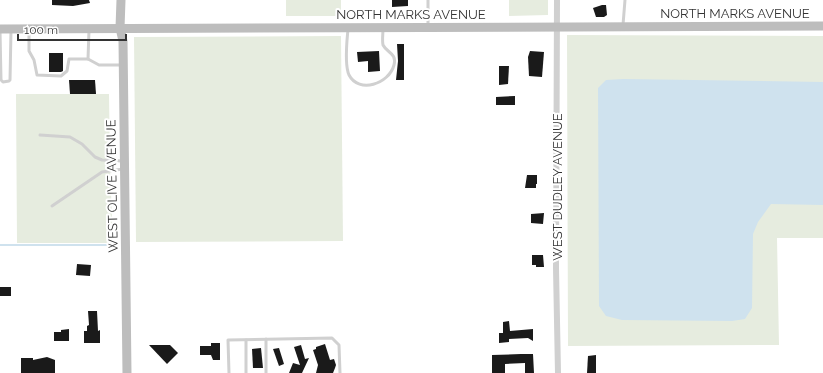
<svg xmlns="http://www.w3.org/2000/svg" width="823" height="373" viewBox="0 0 823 373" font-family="Raleway,sans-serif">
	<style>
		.green { fill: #e6ecdf }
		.water { fill: #cfe2ee }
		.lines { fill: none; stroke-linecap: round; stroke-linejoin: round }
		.stream { stroke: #cfe2ee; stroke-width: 2 }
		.building { fill: #1a1a1a }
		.lane { stroke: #d0d0d0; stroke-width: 3 }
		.street { stroke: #d0d0d0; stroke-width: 6 }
		.secondary { stroke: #bdbdbd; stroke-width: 9 }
		.labels { text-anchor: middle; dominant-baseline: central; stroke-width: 4; stroke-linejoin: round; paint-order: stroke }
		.street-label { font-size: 13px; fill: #333; stroke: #fff }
	</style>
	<rect width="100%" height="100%" fill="#fff"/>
	<g class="green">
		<rect x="286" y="0" width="55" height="16"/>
		<path d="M509,0H548V15L509,16Z"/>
		<path d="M567,35L823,36V238H777L779,345L568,346Z"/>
		<path d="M341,36L343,241L136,242L134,37Z"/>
		<path d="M16,94H109L110,166L113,243H17Z"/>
	</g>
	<path class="water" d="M623,79L823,82V205L771,204L758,222L753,234L752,308L745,319L732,321L622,320L606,316L599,306L598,88L606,80Z"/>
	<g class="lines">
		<path class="stream" d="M0,245H112"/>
	</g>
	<g class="building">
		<path d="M52,0H89L90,3L73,6L52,5Z"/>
		<path d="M392,0H408V6L392,7Z"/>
		<path d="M602,5H606L607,15L604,17H596L593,8Z"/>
		<path d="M397,44H404V80H396L398,61Z"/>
		<path d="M379,51L380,71L368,72V61L358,62L357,52Z"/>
		<path d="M530,51L544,52L542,77L529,76L528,57Z"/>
		<path d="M49,53H63V71L61,72H49Z"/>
		<path d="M499,66H509L508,84L499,85Z"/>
		<path d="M69,80H95L96,94H70Z"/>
		<path d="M515,96V105H496V97Z"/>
		<path d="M527,175H537V184H536V188H525Z"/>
		<path d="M544,213L543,224L531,223V214Z"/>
		<path d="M532,255H543L544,267H536V265H532Z"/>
		<path d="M77,264L91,265L90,276L76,275Z"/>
		<rect x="0" y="287" width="11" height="9"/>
		<path d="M88,311H97L98,331L100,330V343H84V331H87V326L89,325Z"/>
		<path d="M509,321L510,331L533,329V341L528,338L509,339V342L499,343V333H503V322Z"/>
		<path d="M69,329V341H54V332H61V330Z"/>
		<path d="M211,343H220V360H213L211,355H200V346H211Z"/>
		<path d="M325,344L330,360L334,359L336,365L335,368L333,373H316L318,365L313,350L316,349V347Z"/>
		<path d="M149,345H170L178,353L167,364Z"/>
		<path d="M301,345L305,359L309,358L302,373H289L293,363L300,365L294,347Z"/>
		<path d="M261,348L263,368H253L252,349Z"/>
		<path d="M279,348L284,364L279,366L273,349Z"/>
		<path d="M521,354H533L534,373H525V363L505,364V373H492V355Z"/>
		<path d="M596,355V373H587L588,356Z"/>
		<path d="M47,357L55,360V373H21V358H33V360Z"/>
	</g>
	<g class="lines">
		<g class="lane">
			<path d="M428,0V27"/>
			<path d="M623,25L625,0"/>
			<path d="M348,29C347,41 344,64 349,75C359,94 389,84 394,65C397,53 387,53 383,45C382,40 383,34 383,29"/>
			<path d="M0,31L1,80L3,82L9,81L10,80L11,31"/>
			<path d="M29,31V51L34,60L37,75L61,76L67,71L69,59H88L89,30"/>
			<path d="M88,59L99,65H123"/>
			<path d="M40,135L70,137L82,144L95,157L102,160L123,161"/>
			<path d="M52,206L102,172L123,169"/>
			<path d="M266,339V373"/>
			<path d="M246,340V373"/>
			<path d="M229,373L228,340L332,338L339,345L340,373"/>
		</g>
		<path class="street" d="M557,0L556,268L558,373"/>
		<g class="secondary">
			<path d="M121,0L120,28L123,41L127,373"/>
			<path d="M0,29L823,26"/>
		</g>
	</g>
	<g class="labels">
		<g class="street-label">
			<text x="735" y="13">NORTH MARKS AVENUE</text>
			<text x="411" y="14">NORTH MARKS AVENUE</text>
			<text transform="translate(112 186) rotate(-91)">WEST OLIVE AVENUE</text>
			<text transform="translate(557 187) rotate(-90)">WEST DUDLEY AVENUE</text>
		</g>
	</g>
	<path d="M18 34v6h108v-6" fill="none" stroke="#333333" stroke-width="2"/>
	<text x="24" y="34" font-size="12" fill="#333333" stroke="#ffffff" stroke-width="3" paint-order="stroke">100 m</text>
</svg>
